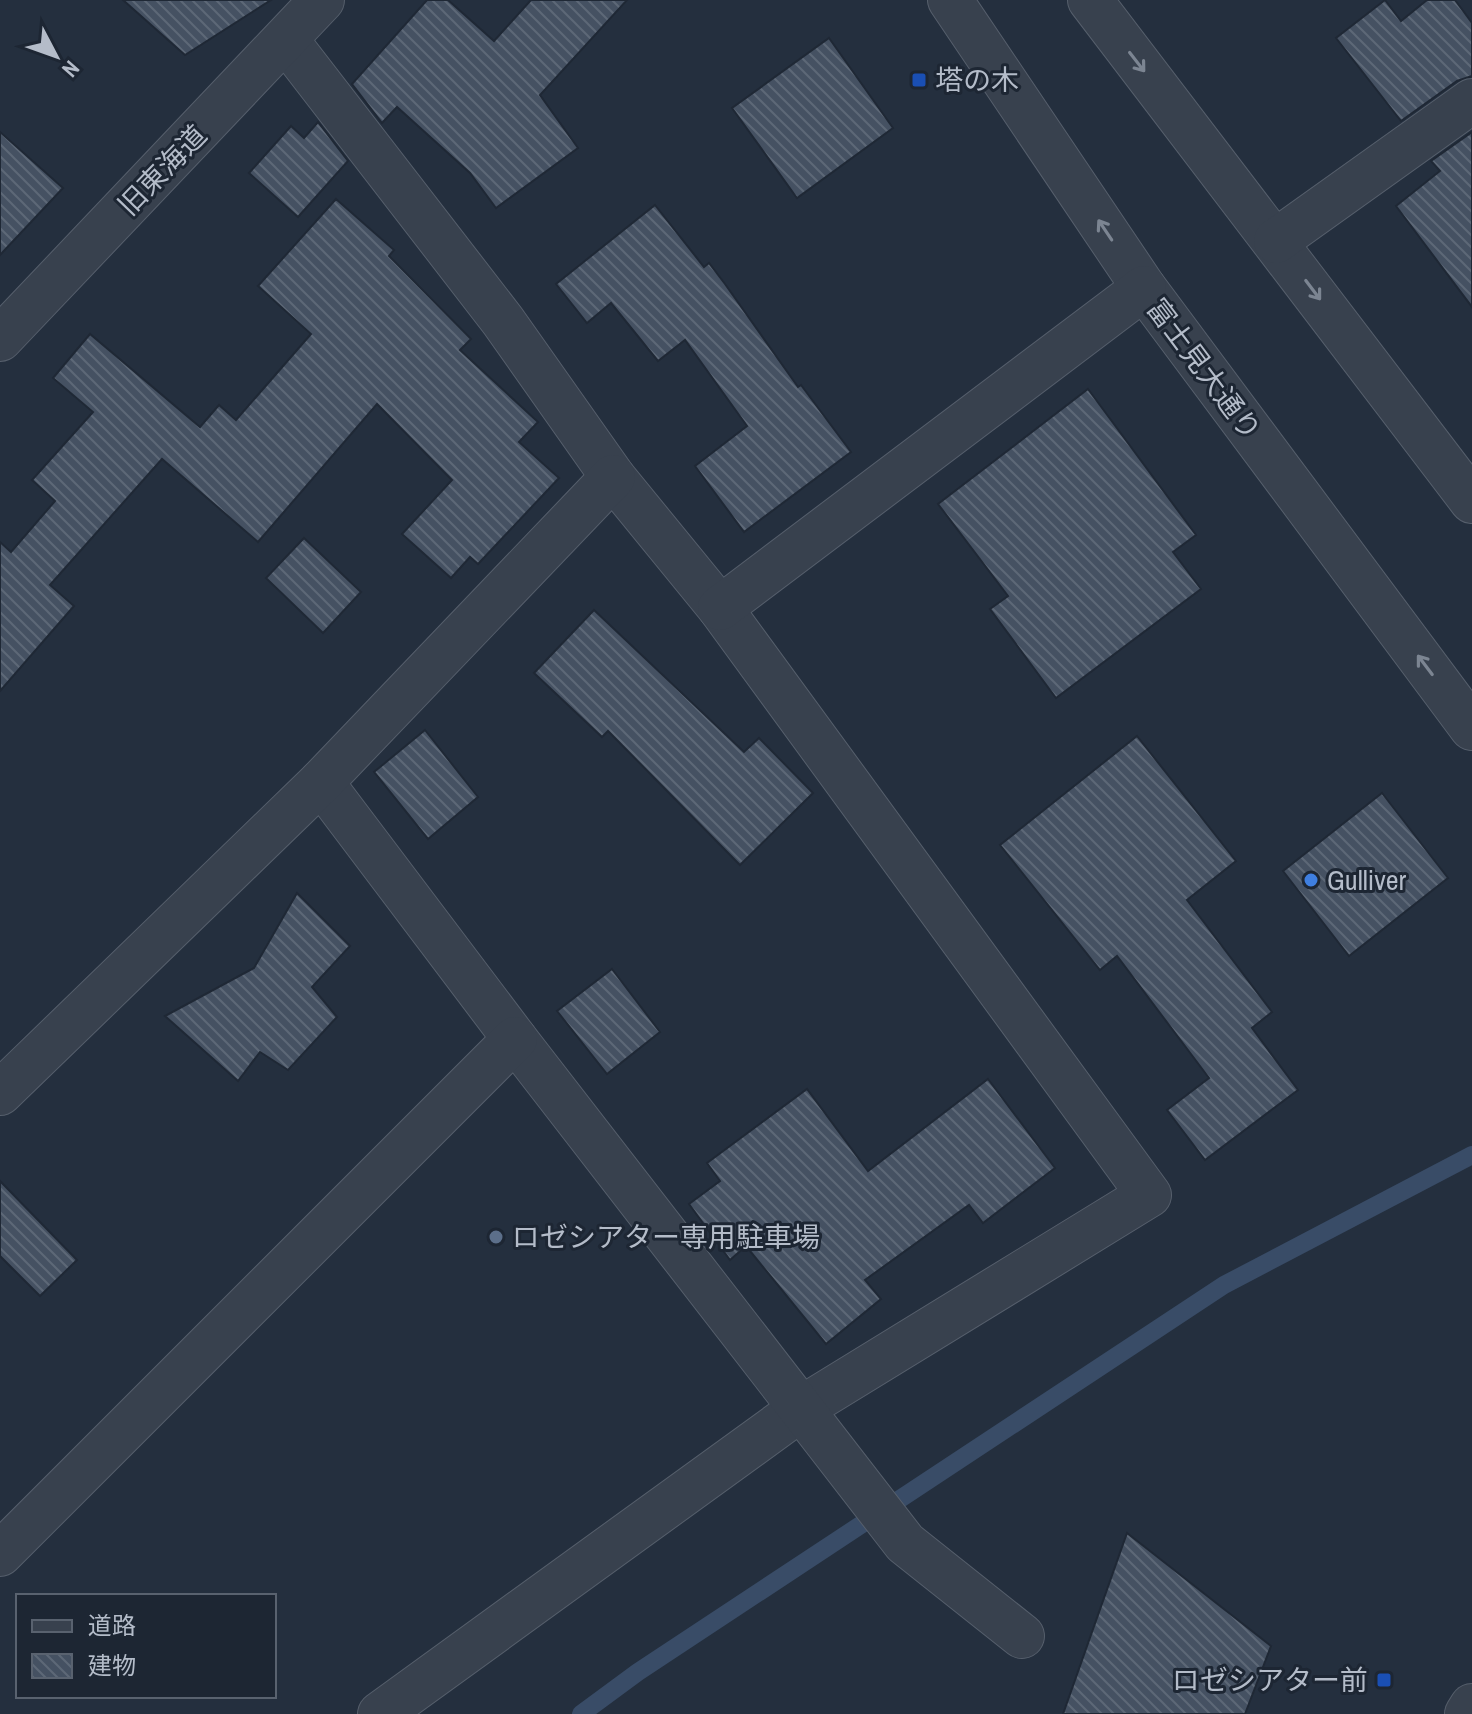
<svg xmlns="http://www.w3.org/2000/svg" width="1472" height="1714" viewBox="0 0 1472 1714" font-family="'Archivo Narrow','Noto Sans JP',sans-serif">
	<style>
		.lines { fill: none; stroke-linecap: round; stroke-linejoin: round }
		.stream { stroke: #394c67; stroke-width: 18 }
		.building { fill: url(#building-back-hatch); stroke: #1f2835; stroke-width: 2 }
		.minor-casing { stroke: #565f6c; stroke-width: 46 }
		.minor { stroke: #38414e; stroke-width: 44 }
		.oneway { stroke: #7c8592 }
		.transit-dot { fill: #1a4fb4; stroke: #1d2633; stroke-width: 3 }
		.shop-dot { fill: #3f7fe0; stroke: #1d2633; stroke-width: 3 }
		.service-dot { fill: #5c6f8a; stroke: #1d2633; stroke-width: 3 }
		.labels { text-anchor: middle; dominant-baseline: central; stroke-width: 6; stroke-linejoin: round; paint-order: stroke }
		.poi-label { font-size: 28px; fill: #b4bcc9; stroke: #1d2633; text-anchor: start }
		.street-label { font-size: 28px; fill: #b4bcc9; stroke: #1d2633 }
	</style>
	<defs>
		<pattern id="building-back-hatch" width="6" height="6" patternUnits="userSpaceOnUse" patternTransform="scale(2)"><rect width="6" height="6" fill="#455162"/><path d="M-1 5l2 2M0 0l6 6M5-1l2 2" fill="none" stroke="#5d6877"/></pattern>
	</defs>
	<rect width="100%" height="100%" fill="#242f3e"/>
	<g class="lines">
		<path class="stream" d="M581,1714L638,1672L1224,1285L1472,1155"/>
	</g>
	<g class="building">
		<path d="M123,0H271L185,55Z"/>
		<path d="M427,0H448L494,41L531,0H627L540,95L578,148L496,208L470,173L397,107L382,123L352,84Z"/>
		<path d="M1385,0L1401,21L1427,0H1455L1472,23V76L1457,81L1401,121L1336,38Z"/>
		<path d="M829,38L893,128L797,198L732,108Z"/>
		<path d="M318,122L348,161L298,217L249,173L291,126L304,138Z"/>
		<path d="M0,132L63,188L0,255Z"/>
		<path d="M1472,132V307L1396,206L1440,171L1431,161Z"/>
		<path d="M336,199L394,250L389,256L471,339L460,350L538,422L519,442L559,478L478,564L470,557L451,578L402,534L452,480L377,404L258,542L162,459L50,585L74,606L0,691V542L11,552L55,501L32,480L93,412L53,378L90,334L200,427L219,405L236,420L311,334L258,286Z"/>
		<path d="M655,205L704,267L709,263L725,284L798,387L801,385L851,452L744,532L695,466L747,426L685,340L658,361L611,303L587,323L556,284Z"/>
		<path d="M1088,389L1196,535L1173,552L1201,589L1056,698L990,609L1008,596L938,504Z"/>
		<path d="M304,538L361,592L323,633L266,578Z"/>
		<path d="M594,610L744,752L759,738L813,793L740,865L608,731L602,737L534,673Z"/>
		<path d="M425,730L478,797L428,839L374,772Z"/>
		<path d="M1137,736L1236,861L1187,900L1272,1012L1252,1028L1298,1090L1205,1160L1167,1110L1209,1078L1117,956L1100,970L1000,845Z"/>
		<path d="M1382,793L1448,878L1349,956L1283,871Z"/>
		<path d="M297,893L350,946L312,987L337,1017L288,1070L260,1052L238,1081L165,1016L254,968Z"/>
		<path d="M612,969L660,1032L607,1074L557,1011Z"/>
		<path d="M988,1079L1055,1168L983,1223L969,1205L865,1280L881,1299L826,1344L746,1246L730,1260L689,1204L720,1181L707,1163L807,1089L868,1171Z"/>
		<path d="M0,1181L77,1260L40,1296L0,1256Z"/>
		<path d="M1127,1533L1271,1646L1245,1714H1063Z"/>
	</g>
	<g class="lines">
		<defs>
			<g id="minor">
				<path d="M950,0L1144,288L1472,728"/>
				<path d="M1090,0L1472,501"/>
				<path d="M286,40L503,321L613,477L720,608L1149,1195L802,1408L380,1714"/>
				<path d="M1276,241L1472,101"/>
				<path d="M0,339L322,0"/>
				<path d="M720,608L1144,288"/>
				<path d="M321,782L515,1039L905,1543L1022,1636"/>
				<path d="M0,1093L321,782L613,477"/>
				<path d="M0,1554L515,1039"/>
				<path d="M1467,1714L1472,1706"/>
			</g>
		</defs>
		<use href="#minor" class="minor-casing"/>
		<use href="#minor" class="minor"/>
	</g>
	<defs><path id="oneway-shaft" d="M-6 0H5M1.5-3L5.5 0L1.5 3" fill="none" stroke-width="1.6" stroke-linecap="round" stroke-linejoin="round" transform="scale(2)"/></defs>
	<g class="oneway">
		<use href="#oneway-shaft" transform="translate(1137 62) rotate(52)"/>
		<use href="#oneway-shaft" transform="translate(1105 230) rotate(-124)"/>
		<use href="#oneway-shaft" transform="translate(1313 290) rotate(53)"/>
		<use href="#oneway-shaft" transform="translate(1425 665) rotate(-127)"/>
	</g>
	<g class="transit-dot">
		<rect x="911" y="72" width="16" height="16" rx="4"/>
		<rect x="1376" y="1672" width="16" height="16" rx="4"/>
	</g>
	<circle class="shop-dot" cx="1311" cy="880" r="8"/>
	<circle class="service-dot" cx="496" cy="1237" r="8"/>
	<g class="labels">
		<g class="poi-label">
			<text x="935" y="80">塔の木</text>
			<text x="1327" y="880">Gulliver</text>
			<text x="512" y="1237">ロゼシアター専用駐車場</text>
			<text x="1368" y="1680" text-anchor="end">ロゼシアター前</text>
		</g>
		<g class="street-label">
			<text transform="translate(162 170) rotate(-46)">旧東海道</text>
			<text transform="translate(1204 369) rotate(53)">富士見大通り</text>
		</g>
	</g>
	<rect x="16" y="1594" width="260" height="104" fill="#1d2633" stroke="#59626f" stroke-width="2"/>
	<rect x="32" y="1620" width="40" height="12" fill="#38414e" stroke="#59626f" stroke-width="2"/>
	<text x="88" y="1634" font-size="24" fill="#b4bcc9">道路</text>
	<rect x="32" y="1654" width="40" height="24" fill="url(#building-back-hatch)" stroke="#59626f" stroke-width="2"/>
	<text x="88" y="1674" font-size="24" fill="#b4bcc9">建物</text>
	<g transform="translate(56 56) rotate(131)" stroke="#1d2633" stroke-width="6" paint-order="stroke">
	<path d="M0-6L14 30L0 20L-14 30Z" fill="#b4bcc9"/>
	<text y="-12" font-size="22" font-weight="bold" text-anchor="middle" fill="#b4bcc9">N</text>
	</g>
</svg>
